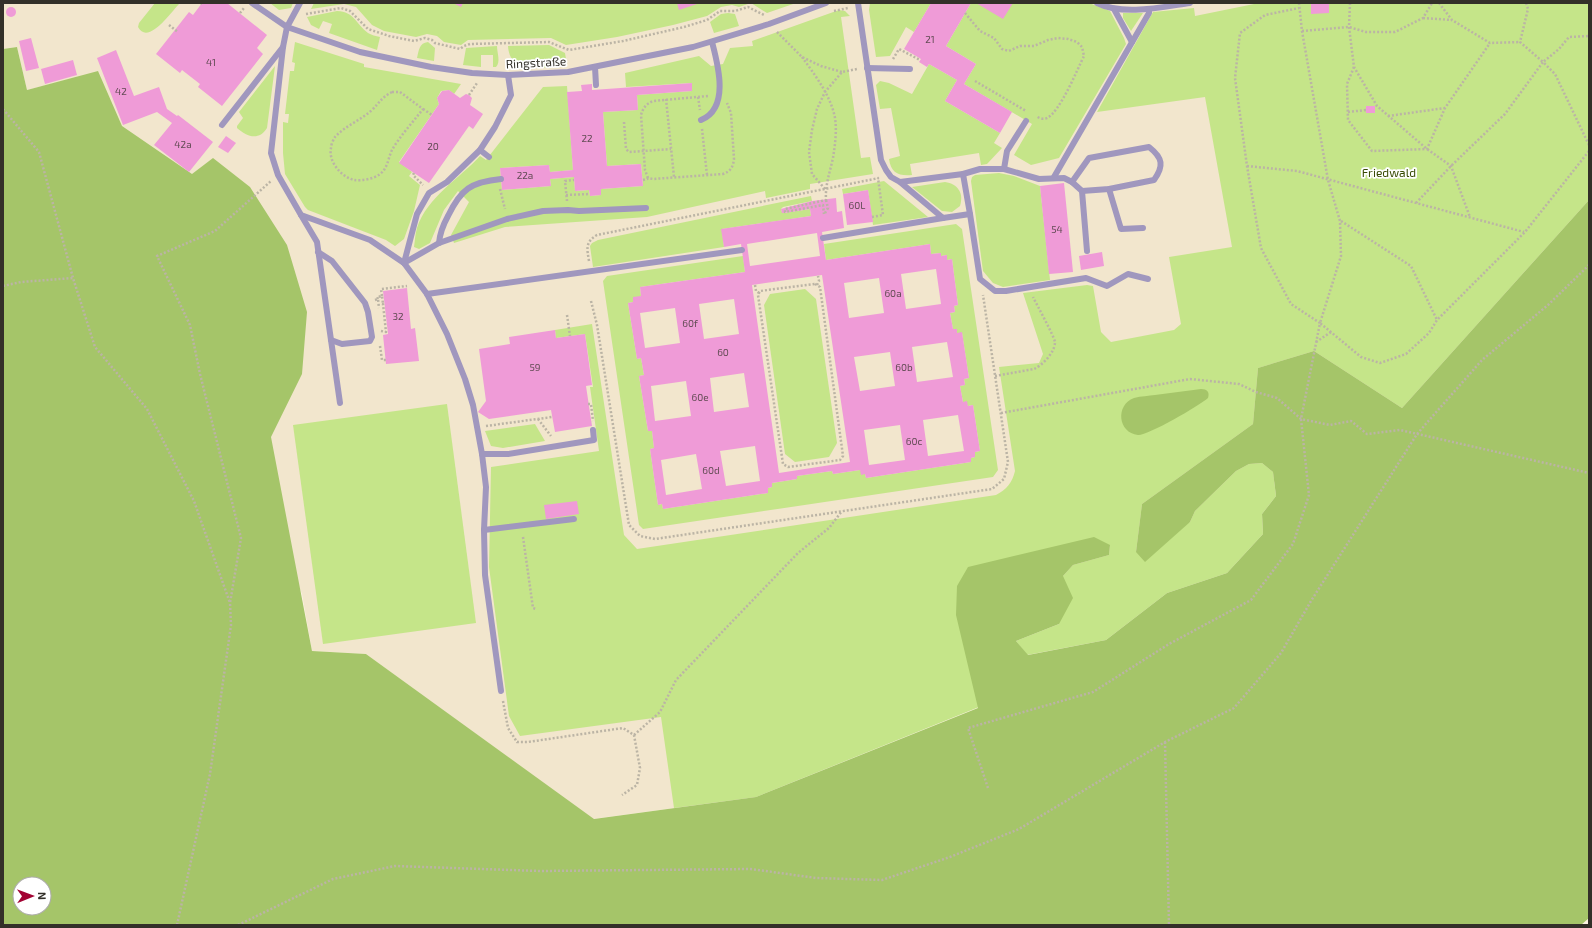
<svg xmlns="http://www.w3.org/2000/svg" width="1592" height="928" viewBox="0 0 1592 928" font-family="'Exo 2',sans-serif">
	<style>
		.built { fill: #f2e6cd }
		.green { fill: #c5e589 }
		.forest { fill: #a5c569; fill-rule: evenodd }
		.building { fill: #ef9bd7; fill-rule: evenodd }
		.lines { fill: none; stroke-linecap: round; stroke-linejoin: round }
		.path { stroke: #bbb4a5; stroke-width: 2.5; stroke-dasharray: 2 2; stroke-linecap: butt }
		.service { stroke: #a097be; stroke-width: 6 }
		.labels { text-anchor: middle; dominant-baseline: central; stroke-width: 3.5; stroke-linejoin: round; paint-order: stroke }
		.number-label { font-size: 10px; fill: #624b54 }
		.street-label { font-size: 12px; fill: #333029; stroke: #fff }
		.park-label { font-size: 12px; fill: #384b04; stroke: #fff }
	</style>
	<rect width="100%" height="100%" fill="#fcf3e1"/>
	<path class="built" d="M3,3H1588L1589,200L1402,408L1399,406L756,797L593,819L366,654L312,651L302,594L98,72L27,90L17,47L3,49Z"/>
	<g class="green">
		<path d="M155,3H180C171,12 148,46 138,27L139,23Z"/>
		<path d="M270,3H293L291,8L279,10Z"/>
		<path d="M314,3H796L767,13L751,3L739,7L732,5L721,7L707,16L673,25L617,37L566,45L551,38L468,40L461,45L444,42L437,36L427,34L416,37L384,31L372,25L356,7L344,4L311,9Z"/>
		<path d="M870,3H931L914,32L906,27L890,56L876,57L869,10Z"/>
		<path d="M971,3H1089L1110,11L1124,38L1126,44L1059,158L1031,165L1014,155L1032,124L964,84L976,64L946,46Z"/>
		<path d="M1259,3H1587L1589,4V200L1402,408L1314,351L1258,368L1253,424L1142,504L1136,552L1190,522L1195,511L1236,471L1249,464L1262,463L1273,472L1276,496L1262,514L1263,534L1227,573L1167,593L1106,640L1027,655L1016,641L1059,624L1063,576L1073,565L1109,555L1110,545L957,615L979,707L756,797L674,808L661,717L520,736L509,716L489,567L491,467L599,451L590,387H593L585,334L556,338L555,330L592,324L624,535L637,549L996,495C1007,489 1012,483 1015,471L999,367L1039,363L1043,354L1023,293L1087,285L1093,286L1101,332L1111,342L1174,330L1181,324L1169,257L1232,247L1205,97L1097,112L1153,12L1194,8L1195,16Z"/>
		<path d="M839,10L845,11L850,16L841,17L861,158L870,157L873,174L810,184V189L766,198L765,191L647,217L505,227L454,243L451,235L469,202L458,191L444,210L430,243L419,249L414,247C415,241 415,234 417,228C427,197 459,179 480,156L486,160L543,87L567,86L573,170L550,172L549,165L500,168L502,190L551,186L550,179L574,177L575,191L589,190L590,196L601,195V189L643,186L641,164L607,166L603,112L638,110L637,95L692,91V83L626,87L625,73L699,56L711,66L723,64L730,48L753,46L752,41Z"/>
		<path d="M337,11C355,12 355,23 368,33C371,35 376,36 380,37L377,50L329,33L332,24L323,21L319,29L311,25L307,17Z"/>
		<path d="M728,13L735,14L739,26L714,33L710,22L721,14Z"/>
		<path d="M1123,13H1143L1131,31L1123,18Z"/>
		<path d="M295,42L364,64V67L461,84L454,94L449,90L441,91L437,98L439,104L399,162L412,172L409,176L420,185L414,211L404,239L395,246L386,240L308,210L305,207L285,174L283,153V122L288,123L289,114H285L290,71H294L295,63L292,62Z"/>
		<path d="M428,42L435,48L434,61L417,58C419,50 419,43 428,42Z"/>
		<path d="M549,45L565,53L567,65C545,67 510,77 508,46Z"/>
		<path d="M497,46C497,53 501,62 496,67H493V55H481V67L463,65L466,48Z"/>
		<path d="M929,64L957,80L945,101L1000,133L994,143L1002,148L987,164L981,165L979,153L910,164L912,175C898,176 891,173 889,159L900,156L891,108L880,109L876,85L880,81L889,83L912,94Z"/>
		<path d="M275,66L267,128C259,141 247,137 237,128V126L243,118L239,112Z"/>
		<path d="M999,173L1014,176L1040,186L1050,280L1003,287L993,283L983,271L971,181L972,177L975,175Z"/>
		<path d="M884,181L928,217L873,225L868,190L843,194L842,189Z"/>
		<path d="M945,182C958,184 964,193 960,206L952,212L942,211L912,187Z"/>
		<path d="M811,196L812,201L783,207L781,209L782,212L784,213L810,209L811,216L722,229L724,247L593,267L590,246L592,243L598,240Z"/>
		<path d="M956,224L962,229L998,470L993,477L643,529L639,525L603,281L607,276L743,256L745,272L640,287L641,296L633,302L628,303L637,359L641,358L644,375L639,376L648,431H652L654,448L650,449L658,505L662,504L663,509L768,493V488L772,487V483L797,479V476L832,471L833,474L860,470L865,474L866,478L971,462V458L975,457V452L980,451L973,405L968,406L963,402L960,386L965,385L964,379L969,378L962,333H957V329H953L950,313L955,312L954,306L958,305L952,259L947,260V255L941,256V253L931,254L930,244L826,260L824,244Z"/>
		<path d="M805,289L816,299L837,443L829,457L795,462L785,454L764,305L770,294Z"/>
		<path d="M447,404L476,623L323,644L293,425Z"/>
		<path d="M535,424L545,441L503,448L491,446L485,431Z"/>
	</g>
	<g class="forest">
		<path d="M17,47L27,90L98,71L122,126L192,174L213,158L250,187L287,245L307,312L302,374L271,437L312,651L366,654L594,819L756,797L978,708L956,615L957,586L968,567L1094,537L1110,545L1109,555L1073,565L1063,576L1073,598L1059,624L1016,641L1028,655L1106,640L1167,593L1227,573L1263,534L1262,514L1276,496L1273,472L1262,463L1249,464L1236,471L1195,511L1190,522L1145,562L1136,552L1142,504L1253,424L1258,368L1314,351L1402,408L1589,200V918L1581,925H3V49ZM20,884H44V908H20Z"/>
		<path d="M1201,389C1207,389 1210,392 1208,398C1199,406 1147,436 1138,435C1118,433 1115,405 1134,398C1141,396 1149,396 1155,395C1170,393 1186,391 1201,389Z"/>
	</g>
	<g class="building">
		<path d="M202,3H227L267,35L257,48L263,54L222,106L198,87L200,84L182,70L180,73L156,54L189,12L193,15Z"/>
		<path d="M453,3H463L461,7Z"/>
		<path d="M677,3H700L679,10Z"/>
		<path d="M931,3H971L946,46L976,64L964,84L1012,112L1000,133L945,101L957,80L929,64L927,67L919,62L921,59L904,49Z"/>
		<path d="M976,3H1013L1003,19Z"/>
		<path d="M1311,3H1329V13L1311,14Z"/>
		<circle cx="11" cy="12" r="5"/>
		<path d="M31,38L39,68L26,71L19,41Z"/>
		<path d="M116,50L134,96L159,87L167,109L177,116L178,115L213,142L189,172L154,145L172,123L157,112L123,125L97,58Z"/>
		<path d="M73,60L77,75L45,84L41,69Z"/>
		<path d="M692,83V91L637,95L638,110L603,112L607,166L641,164L643,186L601,189V195L590,196L589,190L575,191L574,177L550,179L551,186L502,190L500,168L549,165L550,172L573,170L567,92L582,91L581,85L592,84V90Z"/>
		<path d="M449,90L460,98L466,94L469,95L472,98L470,105L483,114L473,129L469,126L429,183L399,163L439,104L437,98L442,91Z"/>
		<rect x="1366" y="106" width="9" height="7"/>
		<path d="M226,136L236,143L228,153L218,147Z"/>
		<path d="M1064,183L1073,272L1049,274L1040,186Z"/>
		<path d="M868,190L873,222L847,225L843,194Z"/>
		<path d="M836,198L837,212L842,211L844,228L822,232L826,260L930,244L931,254L941,253V256L947,255V260L952,259L958,305L954,306L955,312L950,313L953,329H957V333L962,332L969,378L964,379L965,385L960,386L963,402L967,401L968,406L973,405L980,451L975,452V457L971,458V462L866,478L865,474L861,475L860,470L833,474L832,471L797,476V479L772,483V487L768,488V493L663,509L662,504L658,505L650,449L654,448L652,431H648L639,376L644,375L641,358L637,359L628,303L633,302V297L641,296L640,287L745,272L741,244L724,247L721,229L811,216L810,209L784,213H782L781,209L812,201ZM817,233L820,256L750,266L747,244ZM936,269L941,304L906,309L901,274ZM822,275L850,462L779,473L752,285ZM879,278L884,313L849,318L844,283ZM734,299L739,334L704,339L699,304ZM675,308L680,343L645,348L640,313ZM947,342L953,377L917,382L912,347ZM890,352L895,386L860,391L854,357ZM744,373L749,407L714,412L710,378ZM686,381L691,416L655,421L651,386ZM958,415L964,451L928,456L923,420ZM900,425L905,460L869,465L864,430ZM755,446L760,481L726,486L720,451ZM696,454L702,489L666,495L661,460Z"/>
		<path d="M1102,252L1104,266L1081,270L1079,256Z"/>
		<path d="M407,288L411,329L415,328L419,361L386,364L383,335L388,334L383,291Z"/>
		<path d="M555,330L556,338L585,334L592,385L586,386L592,426L555,432L551,410L489,419L478,412L486,401L479,349L510,344L509,337Z"/>
		<path d="M577,501L579,514L546,519L544,505Z"/>
	</g>
	<g class="lines">
		<g class="path">
			<path d="M201,3L202,4"/>
			<path d="M1299,3L1302,31L1328,180L1340,221L1341,256L1320,323L1361,357L1380,363L1406,354L1429,333L1437,320L1525,232L1589,151"/>
			<path d="M1350,3L1349,27L1354,67L1377,106L1427,149L1451,166L1470,217"/>
			<path d="M1439,3L1452,20L1490,43L1520,42"/>
			<path d="M1526,3L1528,9L1520,42L1543,62L1559,49L1569,37L1589,36"/>
			<path d="M834,11L848,8"/>
			<path d="M240,13L244,8"/>
			<path d="M965,13L980,31L994,38L1002,49L1009,51L1020,46H1034L1048,40L1058,38L1068,39L1077,42L1082,47L1084,56C1077,70 1060,112 1047,118C1043,120 1039,118 1036,116"/>
			<path d="M306,14L341,8L350,11L368,29L389,36L414,41L425,38L432,40L435,43L460,49L464,46L470,44L549,42L569,50L623,41L684,27L707,20L720,11H735L748,7L764,15"/>
			<path d="M1423,18L1452,20"/>
			<path d="M169,25L178,32"/>
			<path d="M1302,31L1349,27L1366,32H1395L1423,18L1432,3"/>
			<path d="M777,32L802,57L821,66L842,72"/>
			<path d="M802,57C815,75 831,96 835,118C837,131 835,145 833,158C830,172 825,185 826,200L785,209V212L823,205L824,214"/>
			<path d="M893,59L899,49L920,60"/>
			<path d="M1354,67L1347,84L1348,120L1372,151L1427,149L1445,108L1490,43"/>
			<path d="M975,81L1026,111"/>
			<path d="M392,92H400L423,109C413,122 400,136 392,150C388,158 388,168 380,174C374,179 361,181 354,180C341,177 328,161 331,148C331,145 333,140 335,137C345,126 361,120 372,110C380,102 381,98 392,92Z"/>
			<path d="M469,95L477,83"/>
			<path d="M698,97L700,110"/>
			<path d="M666,99L674,177"/>
			<path d="M3,109L39,152L73,278L95,347L147,409L194,501L230,603"/>
			<path d="M423,109L432,115"/>
			<path d="M1348,112L1366,110"/>
			<path d="M1388,116L1445,108"/>
			<path d="M624,122L626,149L629,152L671,149"/>
			<path d="M702,129L707,175"/>
			<path d="M1247,166L1297,171L1524,232"/>
			<path d="M414,173L413,175L423,185"/>
			<path d="M648,178L645,170L641,115C643,108 646,104 653,101L708,96"/>
			<path d="M643,180L647,179L648,178L653,179L723,174C731,171 733,167 734,159L731,113L727,103"/>
			<path d="M500,189L505,209"/>
			<path d="M825,189L812,174L809,152L812,130L817,109L825,92L842,72L857,69"/>
			<path d="M566,195L590,194"/>
			<path d="M567,201L565,181L574,180"/>
			<path d="M1416,203L1451,166L1505,114L1543,62L1555,74L1589,145"/>
			<path d="M825,213L828,208L826,200"/>
			<path d="M872,217L883,215L878,178"/>
			<path d="M1341,221L1411,266L1437,320"/>
			<path d="M589,261C587,249 585,242 597,235L879,178"/>
			<path d="M815,284L820,287L843,456L840,460L788,467L783,464L758,295L760,291Z"/>
			<path d="M755,285L756,291L759,293"/>
			<path d="M817,285L819,281L818,276"/>
			<path d="M3,286L21,282L73,278"/>
			<path d="M382,296L381,289L407,286"/>
			<path d="M378,299L377,297L382,296L383,304"/>
			<path d="M375,300L378,299L379,308"/>
			<path d="M591,301L597,325L629,525L640,536L655,539L992,489L1004,479L1008,462L983,295"/>
			<path d="M567,315L570,336"/>
			<path d="M381,331L386,332L383,304H384"/>
			<path d="M1316,342L1331,332"/>
			<path d="M380,346L382,360H386"/>
			<path d="M995,376L1034,369C1043,365 1055,352 1055,342C1054,336 1037,305 1033,297"/>
			<path d="M588,404H591L593,421"/>
			<path d="M1001,413L1190,379L1239,384L1256,392L1277,398L1301,419L1330,425L1351,421L1367,434L1400,430L1589,473"/>
			<path d="M538,419L551,436"/>
			<path d="M486,426L552,417"/>
			<path d="M523,537L533,608L536,609"/>
			<path d="M503,701L508,728L517,742H528L623,728L634,735L640,768L637,785L622,795"/>
			<path d="M634,735L660,712L676,680L798,553L829,528L842,511"/>
			<path d="M1165,742L1169,925"/>
			<path d="M988,788L968,728L1093,692L1169,644L1251,600L1293,544L1309,495L1301,419L1320,323L1291,304L1261,248L1247,166L1235,78L1240,33L1265,15L1299,8"/>
			<path d="M177,925L210,774L231,625L230,603L241,538L200,374L190,325L157,256L215,231L271,181"/>
			<path d="M238,925L333,879L395,866L540,871L751,869L816,878L882,880L950,857L1019,829L1165,742L1234,708L1281,653L1311,601L1417,434L1482,360L1548,305L1589,265"/>
		</g>
		<g class="service">
			<path d="M252,3L287,27L360,52L431,67L472,73L508,75L568,72L693,47L769,24L826,3"/>
			<path d="M300,3L287,27L283,47L271,153L278,175L301,215L370,240L404,263L427,294L447,334L465,379L473,405L482,454L486,487L484,530L485,575L501,691"/>
			<path d="M858,3L881,160L886,170L891,177L900,182L943,218L970,214L963,174L900,182"/>
			<path d="M1097,3C1123,16 1162,7 1190,3"/>
			<path d="M1114,9L1132,42"/>
			<path d="M595,67L596,85"/>
			<path d="M867,68L910,69"/>
			<path d="M701,120C730,108 718,65 712,42"/>
			<path d="M222,125L283,47"/>
			<path d="M480,150L489,157"/>
			<path d="M1004,169L1007,151L1026,121"/>
			<path d="M963,174L980,169H1004L1039,179L1064,178L1072,182L1082,191L1087,251"/>
			<path d="M1054,177L1149,13V9"/>
			<path d="M1072,182L1089,158L1149,147C1163,158 1164,166 1154,180L1109,189L1082,191"/>
			<path d="M1109,189L1121,229L1143,228"/>
			<path d="M970,214L980,279L995,291H1006L1086,278L1107,286L1128,274L1148,279"/>
			<path d="M301,215L317,242L340,403"/>
			<path d="M823,238L943,218"/>
			<path d="M439,243C440,232 443,225 448,216C461,189 471,182 501,179"/>
			<path d="M318,252L332,261L365,303L368,312L372,337L370,341L342,344L331,340"/>
			<path d="M404,263L439,243L507,219L543,211L568,210L579,211L646,208"/>
			<path d="M404,263L417,214L429,193L447,182L480,150L495,127L511,95L508,75"/>
			<path d="M427,294L742,250"/>
			<path d="M482,454H508L594,440L593,430"/>
			<path d="M484,530L574,519"/>
		</g>
	</g>
	<g class="labels">
		<g class="number-label">
			<text x="930" y="39">21</text>
			<text x="211" y="62">41</text>
			<text x="121" y="91">42</text>
			<text x="587" y="138">22</text>
			<text x="183" y="144">42a</text>
			<text x="433" y="146">20</text>
			<text x="525" y="175">22a</text>
			<text x="857" y="205">60L</text>
			<text x="1057" y="229">54</text>
			<text x="893" y="293">60a</text>
			<text x="398" y="316">32</text>
			<text x="690" y="323">60f</text>
			<text x="723" y="352">60</text>
			<text x="535" y="367">59</text>
			<text x="904" y="367">60b</text>
			<text x="700" y="397">60e</text>
			<text x="914" y="441">60c</text>
			<text x="711" y="470">60d</text>
		</g>
		<g class="street-label">
			<text transform="translate(536 62) rotate(-3)">Ringstraße</text>
		</g>
		<g class="park-label">
			<text x="1389" y="172">Friedwald</text>
		</g>
	</g>
	<rect width="1592" height="928" fill="none" stroke="#333029" stroke-width="8"/>
	<g transform="translate(32 896) rotate(89)"><circle r="19" fill="#ffffff" stroke="#adaca9"/>
	<path d="M0-3L7 15L0 10L-7 15Z" fill="#a20333"/>
	<text y="-6" font-size="11" font-weight="bold" text-anchor="middle" fill="#333029">N</text>
	</g>
</svg>
